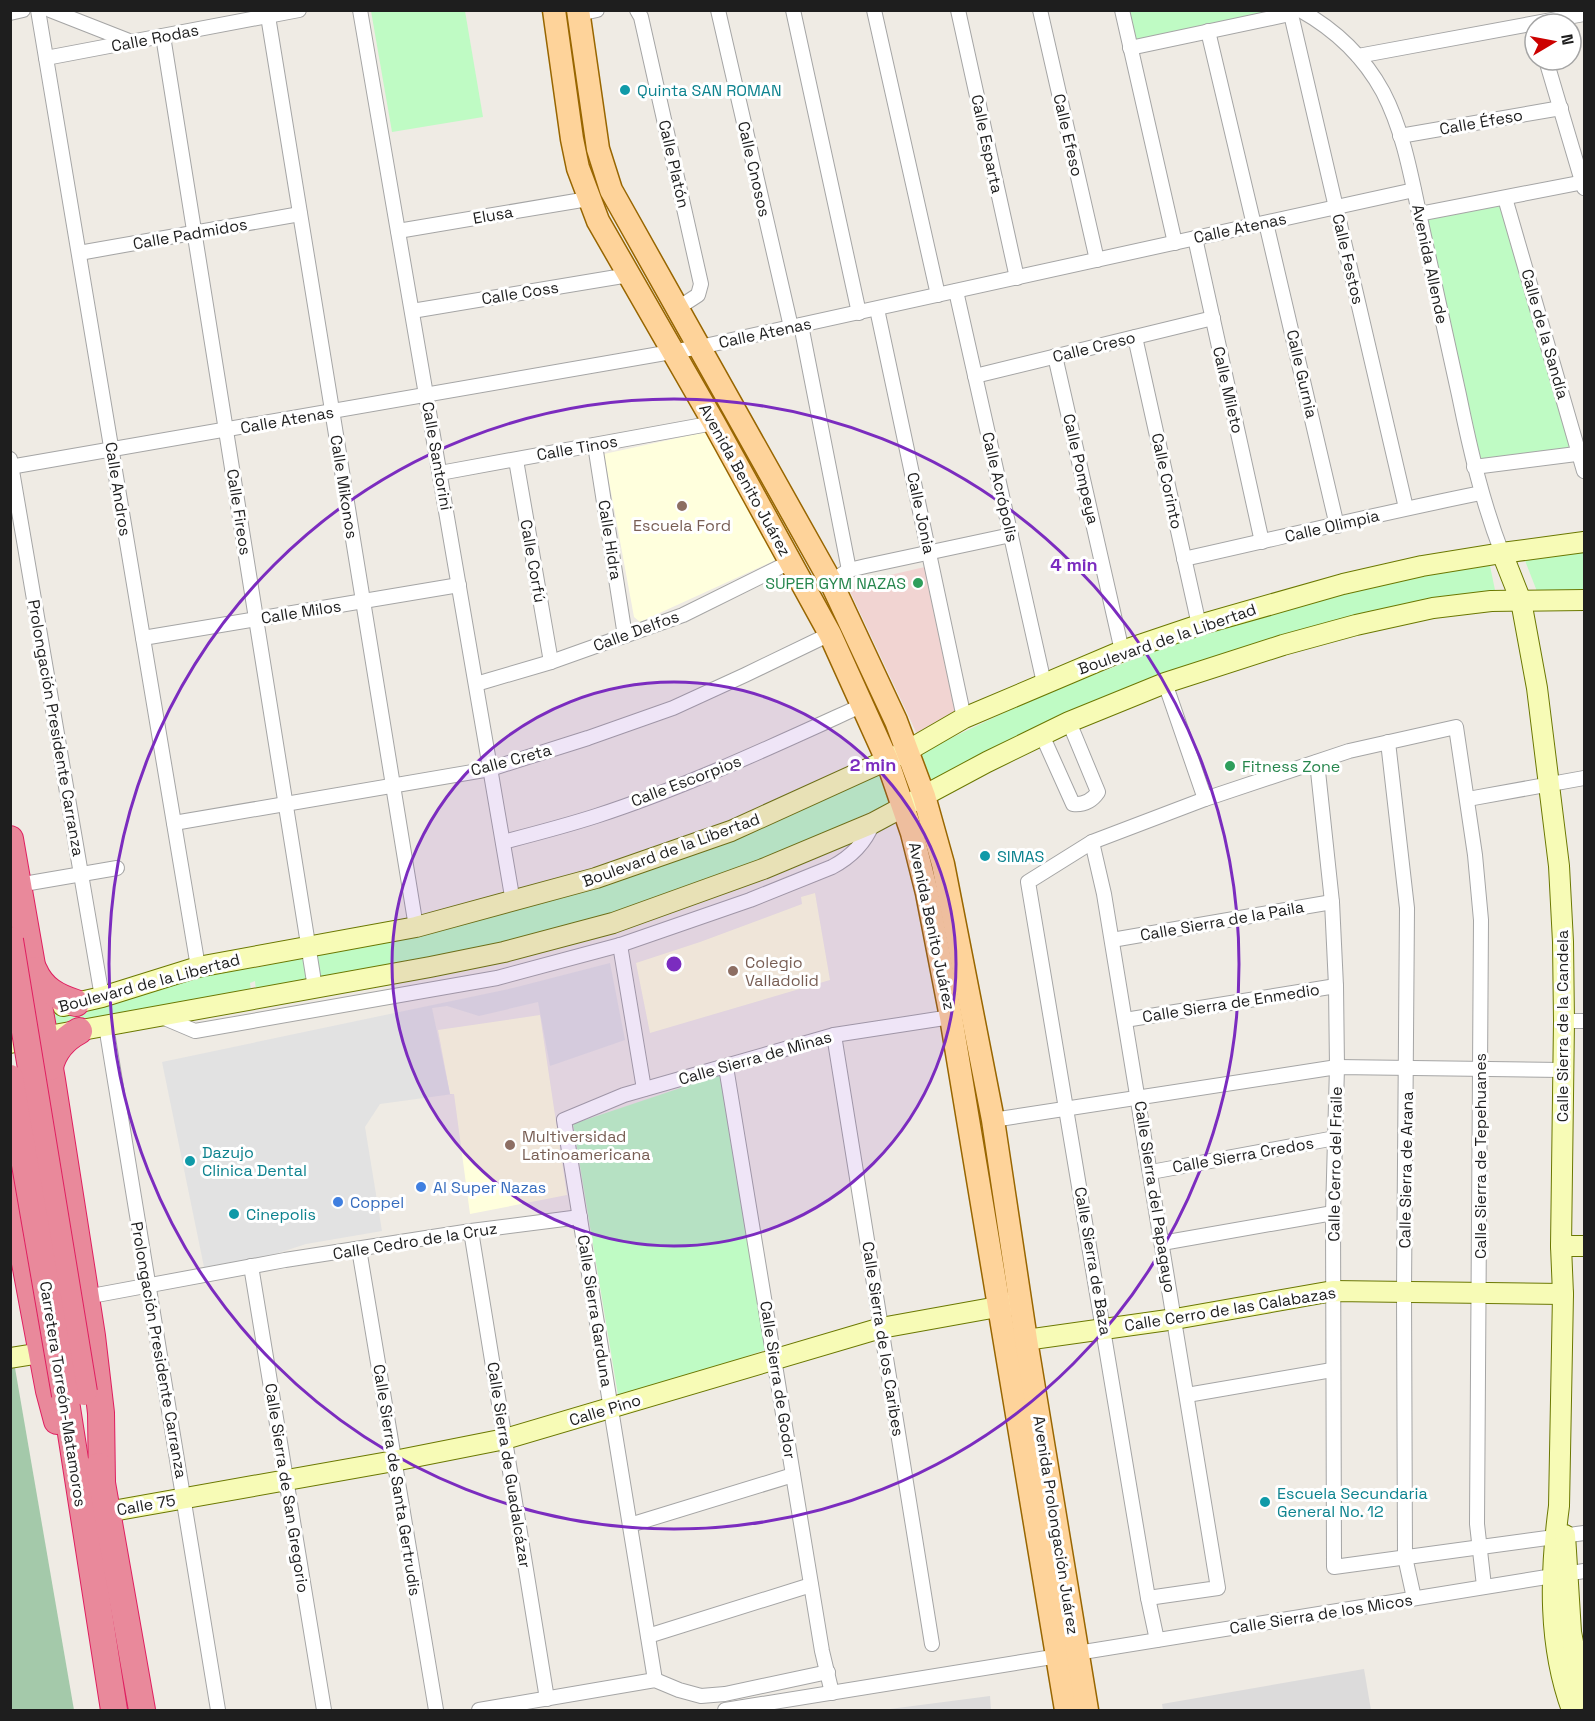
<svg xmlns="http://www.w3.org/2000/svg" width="1595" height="1721" viewBox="0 0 1595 1721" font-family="'Space Grotesk',sans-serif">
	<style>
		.residential { fill: #dcdbdb }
		.commercial { fill: #f1d4d2 }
		.education { fill: #ffd }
		.cemetery { fill: #a4c9aa }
		.park { fill: #bffbc4 }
		.parking { fill: #e2e2e2 }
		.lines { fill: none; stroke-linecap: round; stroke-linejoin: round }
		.street-casing { stroke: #a5a5a5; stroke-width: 16 }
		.secondary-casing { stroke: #6b7802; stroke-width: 22 }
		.primary-casing { stroke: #986600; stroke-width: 25 }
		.highway-casing { stroke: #df1f60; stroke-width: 28 }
		.street { stroke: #fff; stroke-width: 14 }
		.secondary { stroke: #f7fbb6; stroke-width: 20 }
		.primary { stroke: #fed39a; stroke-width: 22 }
		.highway { stroke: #e9899b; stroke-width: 26 }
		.highway-bridge-casing { stroke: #df1f60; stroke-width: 28; stroke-linecap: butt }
		.highway-bridge { stroke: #e9899b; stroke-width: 26 }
		.ring { fill: none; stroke: #7b2cbf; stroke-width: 3 }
		.culture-dot { fill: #0f9aa8; stroke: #fff; stroke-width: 2 }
		.education-dot { fill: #8d6e63; stroke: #fff; stroke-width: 2 }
		.leisure-dot { fill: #2e9e5b; stroke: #fff; stroke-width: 2 }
		.shop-dot { fill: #3f7fe0; stroke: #fff; stroke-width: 2 }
		.labels { text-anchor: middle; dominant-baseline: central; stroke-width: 6; stroke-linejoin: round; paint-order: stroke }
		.street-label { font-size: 16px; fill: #1e1e1e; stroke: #fff }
		.culture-label { font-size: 16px; fill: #0d838f; stroke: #fff; text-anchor: start }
		.education-label { font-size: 16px; fill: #785e54; stroke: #fff; text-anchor: start }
		.leisure-label { font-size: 16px; fill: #27864d; stroke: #fff; text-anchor: end }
		.shop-label { font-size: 16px; fill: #366cbe; stroke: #fff; text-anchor: start }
		.centre { fill: #7b2cbf; stroke: #fff; stroke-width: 3 }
		.ring-label { font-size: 18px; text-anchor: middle; font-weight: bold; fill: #7b2cbf; stroke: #fff; stroke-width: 6; stroke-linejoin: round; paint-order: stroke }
	</style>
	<rect width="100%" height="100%" fill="#efebe4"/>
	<g class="residential">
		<path d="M1364,1669L1371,1710H1163L1162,1704Z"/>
		<path d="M990,1696L991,1710H882Z"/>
	</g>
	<path class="commercial" d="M929,566L958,710L917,734L847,585Z"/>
	<g class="education">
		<path d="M710,431L780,558L640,622L634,617L604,454Z"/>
		<path d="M815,893L830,980L650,1033L636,963L700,942L802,904L801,897Z"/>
		<path d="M540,1015L567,1195L470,1214L454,1094H450L438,1030Z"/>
	</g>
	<path class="cemetery" d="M15,1368L74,1710H11L10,1369Z"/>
	<g class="park">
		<path d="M1118,10L1274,11L1129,50Z"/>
		<path d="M371,11H465L483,117L392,132Z"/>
		<path d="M1501,201L1575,451L1481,461L1425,217Z"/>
		<path d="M1584,551V593L1538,594L1524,558Z"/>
		<path d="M1489,561L1495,590L1398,607L1320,629L928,783L918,754L1039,696L1176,643L1391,578Z"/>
		<path d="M881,771L892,802L784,851L644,906L555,932L453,954L256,991L255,981L250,983L252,997L48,1031L43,1015L230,968H255L459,924Z"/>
		<path d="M722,1074L765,1350L619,1401L573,1124Z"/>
	</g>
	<path class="parking" d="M610,963L625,1040L550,1066L538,1002L479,1016L447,1006L432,1008L450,1094H453L380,1104L365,1127L382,1231L306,1244L269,1256L204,1267L162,1062L513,988Z"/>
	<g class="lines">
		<defs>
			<g id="street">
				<path d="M38,10L198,967"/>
				<path d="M50,10L129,41"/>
				<path d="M267,10L416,927"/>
				<path d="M360,10L513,902"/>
				<path d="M637,10L641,17L701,284L698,295L678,308"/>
				<path d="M718,10L791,327"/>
				<path d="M793,10L859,313"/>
				<path d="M874,10L938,295"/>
				<path d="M958,10L1017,278"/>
				<path d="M1040,10L1097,260"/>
				<path d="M1122,10L1175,243"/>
				<path d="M1290,10L1406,508"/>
				<path d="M1300,10C1334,29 1364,57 1383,92C1406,136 1413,188 1424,236C1436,289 1447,342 1459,395C1470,449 1482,501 1502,553"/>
				<path d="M10,13L23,10"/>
				<path d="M579,14L597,10"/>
				<path d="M1208,31L1254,225"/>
				<path d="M163,36L315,988"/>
				<path d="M1130,48L1290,14"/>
				<path d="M1358,56L1584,14"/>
				<path d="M46,58L299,10"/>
				<path d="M1546,60L1584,188"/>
				<path d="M1400,136L1561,108"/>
				<path d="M1505,198L1584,471"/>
				<path d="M1419,214L1584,182"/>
				<path d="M1266,223L1337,526"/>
				<path d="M398,231L588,199"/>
				<path d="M1195,238L1262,542"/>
				<path d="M79,253L300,214"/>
				<path d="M956,291L1044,683"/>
				<path d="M877,309L964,718"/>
				<path d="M412,311L629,275"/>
				<path d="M801,325L849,570"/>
				<path d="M1135,337L1199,625"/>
				<path d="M1055,356L1122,651"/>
				<path d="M975,376L1213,318"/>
				<path d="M595,445L625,636"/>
				<path d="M10,459L102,997"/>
				<path d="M516,460L551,662"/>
				<path d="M10,467L700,347L1414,190"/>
				<path d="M1474,467L1584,453"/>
				<path d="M440,473L714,423"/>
				<path d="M1184,559C1283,537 1381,513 1481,493"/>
				<path d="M841,575L849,570L866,566L1011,535"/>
				<path d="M143,638L459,585"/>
				<path d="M1165,683L1205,799"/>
				<path d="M476,684L551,662L683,615L790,562"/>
				<path d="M1042,735L1073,804C1084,805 1092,801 1098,792L1069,722"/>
				<path d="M1388,742L1407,908L1404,1291L1405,1557L1414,1598"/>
				<path d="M1317,762L1332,902L1336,986L1337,1067L1333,1213L1334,1567L1584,1533"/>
				<path d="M1468,799L1584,778"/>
				<path d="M174,823L490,769L588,738L673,708L745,675L830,634"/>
				<path d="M503,842C534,834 565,826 596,816C688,786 775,745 863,705"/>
				<path d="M1092,842L1104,894L1218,1588L1148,1598"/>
				<path d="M18,885L117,868"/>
				<path d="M1112,940L1332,902"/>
				<path d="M620,945L644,1089"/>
				<path d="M162,1017L195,1031L497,978L620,945L750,900L832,867C851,857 865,843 873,823"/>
				<path d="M1125,1020L1336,986"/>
				<path d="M1564,1021H1584"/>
				<path d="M106,1026C142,1254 182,1482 218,1710"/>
				<path d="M834,1035L932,1644"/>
				<path d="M726,1067L822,1651L832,1693"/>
				<path d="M993,1120L1337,1067L1562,1070"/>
				<path d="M1151,1172L1335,1138"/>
				<path d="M471,1231L547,1699"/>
				<path d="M1162,1243L1333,1213"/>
				<path d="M359,1249L436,1710"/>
				<path d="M251,1266L324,1710"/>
				<path d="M86,1297L285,1260L471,1231L580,1217"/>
				<path d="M1187,1395L1332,1370"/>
				<path d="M630,1525L793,1475"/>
				<path d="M648,1636L811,1585"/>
				<path d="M1157,1640L1148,1598L1028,882L1092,842L1205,799L1349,751L1456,727L1475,855L1481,920L1477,1524L1484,1586"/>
				<path d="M655,1680L564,1120L624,1095L834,1035L951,1017"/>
				<path d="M479,1710L655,1680L679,1690L701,1696L725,1694L828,1672"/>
				<path d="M725,1710L1584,1571"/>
			</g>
			<g id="secondary">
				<path d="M1502,553L1521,601L1537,688L1559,866L1563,942L1564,1021L1561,1246L1563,1294L1559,1506C1550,1574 1548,1645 1572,1710"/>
				<path d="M63,1006L102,997L198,967L416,927L596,878L731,831L907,751L964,718L1122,651L1199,625L1343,584L1422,566L1502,553L1584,542"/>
				<path d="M10,1043L430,967L504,952L613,923L763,869L873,823L987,762L1069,722L1165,683L1283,645L1356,625L1433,608L1491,601L1584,600"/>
				<path d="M1561,1246H1584"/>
				<path d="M1012,1342L1175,1319L1333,1291L1563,1294"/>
				<path d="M10,1358L41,1353"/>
				<path d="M107,1512L394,1461L505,1439L881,1328L1014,1304"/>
				<path d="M1565,1535L1571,1632L1584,1699"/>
			</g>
			<g id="primary">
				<path d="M554,10L572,139L578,168L598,221L714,423L830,634L887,760L912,833L927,893L951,1017L1066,1710"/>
				<path d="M578,10L598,149L611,190L831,582L896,721L924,796L943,864L993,1120L1026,1340L1087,1710"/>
			</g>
			<g id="highway">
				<path d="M10,839L52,1080L92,1336L101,1413L102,1483"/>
				<path d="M34,970C42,989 57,997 76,1003"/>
				<path d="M50,1067C54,1050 64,1039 79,1031"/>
				<path d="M10,1183L49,1391L57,1421"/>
				<path d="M65,1395L114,1710"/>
				<path d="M99,1466L142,1710"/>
			</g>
		</defs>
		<use href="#street" class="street-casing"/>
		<use href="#secondary" class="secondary-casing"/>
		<use href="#primary" class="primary-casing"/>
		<use href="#highway" class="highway-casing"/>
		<use href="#street" class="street"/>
		<use href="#secondary" class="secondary"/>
		<use href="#primary" class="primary"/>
		<use href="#highway" class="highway"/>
		<defs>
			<g id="highway-bridge">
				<path d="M10,940L84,1392"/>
				<path d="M10,1078L65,1395"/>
			</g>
		</defs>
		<use href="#highway-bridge" class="highway-bridge-casing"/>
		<use href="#highway-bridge" class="highway-bridge"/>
	</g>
	<circle cx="674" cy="964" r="282" fill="#7b2cbf" fill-opacity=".12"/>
	<g class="ring">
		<circle cx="674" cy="964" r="282"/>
		<circle cx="674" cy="964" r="565"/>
	</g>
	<g class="culture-dot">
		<circle cx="625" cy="90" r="6"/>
		<circle cx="985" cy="856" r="6"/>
		<circle cx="190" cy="1161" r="6"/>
		<circle cx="234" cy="1214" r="6"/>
		<circle cx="1265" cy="1502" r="6"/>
	</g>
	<g class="education-dot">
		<circle cx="682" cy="506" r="6"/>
		<circle cx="733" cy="971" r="6"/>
		<circle cx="510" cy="1145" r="6"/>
	</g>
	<g class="leisure-dot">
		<circle cx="918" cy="583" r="6"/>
		<circle cx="1230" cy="766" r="6"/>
	</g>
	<g class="shop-dot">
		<circle cx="421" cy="1187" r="6"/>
		<circle cx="338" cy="1202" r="6"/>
	</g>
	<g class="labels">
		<g class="street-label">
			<text transform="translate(155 38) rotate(-11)">Calle Rodas</text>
			<text transform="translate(1481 122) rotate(-10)">Calle Éfeso</text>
			<text transform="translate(1068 135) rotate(77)">Calle Efeso</text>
			<text transform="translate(987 144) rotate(78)">Calle Esparta</text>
			<text transform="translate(674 164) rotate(77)">Calle Platón</text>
			<text transform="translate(754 169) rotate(77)">Calle Cnosos</text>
			<text transform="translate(493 215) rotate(-10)">Elusa</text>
			<text transform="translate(1240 228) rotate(-12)">Calle Atenas</text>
			<text transform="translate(190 234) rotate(-10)">Calle Padmidos</text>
			<text transform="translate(1348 259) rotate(77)">Calle Festos</text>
			<text transform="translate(1430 264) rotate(78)">Avenida Allende</text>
			<text transform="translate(520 293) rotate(-9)">Calle Coss</text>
			<text transform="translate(765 333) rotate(-12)">Calle Atenas</text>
			<text transform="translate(1545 334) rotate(74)">Calle de la Sandía</text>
			<text transform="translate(1094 347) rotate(-14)">Calle Creso</text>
			<text transform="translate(1302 374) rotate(77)">Calle Gurnia</text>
			<text transform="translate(1228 390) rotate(77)">Calle Mileto</text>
			<text transform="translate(287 420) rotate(-10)">Calle Atenas</text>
			<text transform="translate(577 448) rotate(-10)">Calle Tinos</text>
			<text transform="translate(437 456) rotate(80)">Calle Santorini</text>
			<text transform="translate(1081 469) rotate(77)">Calle Pompeya</text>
			<text transform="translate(745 480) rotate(61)">Avenida Benito Juárez</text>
			<text transform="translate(1167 481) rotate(78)">Calle Corinto</text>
			<text transform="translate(344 487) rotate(81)">Calle Mikonos</text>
			<text transform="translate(1000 487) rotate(77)">Calle Acrópolis</text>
			<text transform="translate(118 489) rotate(81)">Calle Andros</text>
			<text transform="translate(239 512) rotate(81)">Calle Fireos</text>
			<text transform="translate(921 513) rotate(78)">Calle Jonia</text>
			<text transform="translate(1332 526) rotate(-13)">Calle Olimpia</text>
			<text transform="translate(610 540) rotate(81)">Calle Hidra</text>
			<text transform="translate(533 561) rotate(80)">Calle Corfú</text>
			<text transform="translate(301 612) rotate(-9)">Calle Milos</text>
			<text transform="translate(636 631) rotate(-20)">Calle Delfos</text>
			<text transform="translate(1167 639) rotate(-19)">Boulevard de la Libertad</text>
			<text transform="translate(56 728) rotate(80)">Prolongación Presidente Carranza</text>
			<text transform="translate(511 760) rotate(-15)">Calle Creta</text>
			<text transform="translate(686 781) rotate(-21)">Calle Escorpios</text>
			<text transform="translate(671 850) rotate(-20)">Boulevard de la Libertad</text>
			<text transform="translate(1222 921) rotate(-10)">Calle Sierra de la Paila</text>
			<text transform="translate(932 926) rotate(78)">Avenida Benito Juárez</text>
			<text transform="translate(149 983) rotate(-15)">Boulevard de la Libertad</text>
			<text transform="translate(1231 1003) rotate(-9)">Calle Sierra de Enmedio</text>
			<text transform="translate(1562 1026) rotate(-90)">Calle Sierra de la Candela</text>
			<text transform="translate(755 1058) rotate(-16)">Calle Sierra de Minas</text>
			<text transform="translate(1243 1155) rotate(-10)">Calle Sierra Credos</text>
			<text transform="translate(1480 1156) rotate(-90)">Calle Sierra de Tepehuanes</text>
			<text transform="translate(1335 1164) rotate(-89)">Calle Cerro del Fraile</text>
			<text transform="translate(1406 1170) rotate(-89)">Calle Sierra de Arana</text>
			<text transform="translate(1155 1197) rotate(81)">Calle Sierra del Papagayo</text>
			<text transform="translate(415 1241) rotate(-9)">Calle Cedro de la Cruz</text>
			<text transform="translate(1093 1261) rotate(80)">Calle Sierra de Baza</text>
			<text transform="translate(1230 1309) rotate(-9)">Calle Cerro de las Calabazas</text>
			<text transform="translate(595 1311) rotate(81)">Calle Sierra Garduna</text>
			<text transform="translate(883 1339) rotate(81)">Calle Sierra de los Caribes</text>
			<text transform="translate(159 1350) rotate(80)">Prolongación Presidente Carranza</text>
			<text transform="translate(778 1380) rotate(81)">Calle Sierra de Godor</text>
			<text transform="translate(63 1394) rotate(81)">Carretera Torreón-Matamoros</text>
			<text transform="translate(605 1410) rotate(-17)">Calle Pino</text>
			<text transform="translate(509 1465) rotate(81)">Calle Sierra de Guadalcázar</text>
			<text transform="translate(397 1480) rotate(81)">Calle Sierra de Santa Gertrudis</text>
			<text transform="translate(287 1488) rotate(81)">Calle Sierra de San Gregorio</text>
			<text transform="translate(146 1505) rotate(-10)">Calle 75</text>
			<text transform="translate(1056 1525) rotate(81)">Avenida Prolongación Juárez</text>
			<text transform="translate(1321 1614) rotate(-9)">Calle Sierra de los Micos</text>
		</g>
		<g class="culture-label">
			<text x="637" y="90">Quinta SAN ROMAN</text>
			<text x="997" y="856">SIMAS</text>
			<text x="202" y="1152">Dazujo<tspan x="202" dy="18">Clinica Dental</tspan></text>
			<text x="246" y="1214">Cinepolis</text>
			<text x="1277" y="1493">Escuela Secundaria<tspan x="1277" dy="18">General No. 12</tspan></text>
		</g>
		<g class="education-label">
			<text x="682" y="525" text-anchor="middle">Escuela Ford</text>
			<text x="745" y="962">Colegio<tspan x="745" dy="18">Valladolid</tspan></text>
			<text x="522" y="1136">Multiversidad<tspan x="522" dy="18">Latinoamericana</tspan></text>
		</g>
		<g class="leisure-label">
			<text x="906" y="583">SUPER GYM NAZAS</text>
			<text x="1242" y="766" text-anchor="start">Fitness Zone</text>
		</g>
		<g class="shop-label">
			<text x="433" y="1187">Al Super Nazas</text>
			<text x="350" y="1202">Coppel</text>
		</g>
	</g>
	<circle cx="674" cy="964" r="9" class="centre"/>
	<g class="ring-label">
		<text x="1074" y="571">4 min</text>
		<text x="873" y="771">2 min</text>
	</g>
	<rect width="1595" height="1721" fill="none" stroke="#1e1e1e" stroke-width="24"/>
	<g transform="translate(1553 42) rotate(80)"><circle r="28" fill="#ffffff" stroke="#a5a5a5" stroke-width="1.5"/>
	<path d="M0-4.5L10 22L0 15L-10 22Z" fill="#cc0100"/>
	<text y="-9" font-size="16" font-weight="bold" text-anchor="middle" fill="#1e1e1e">N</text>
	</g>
</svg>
